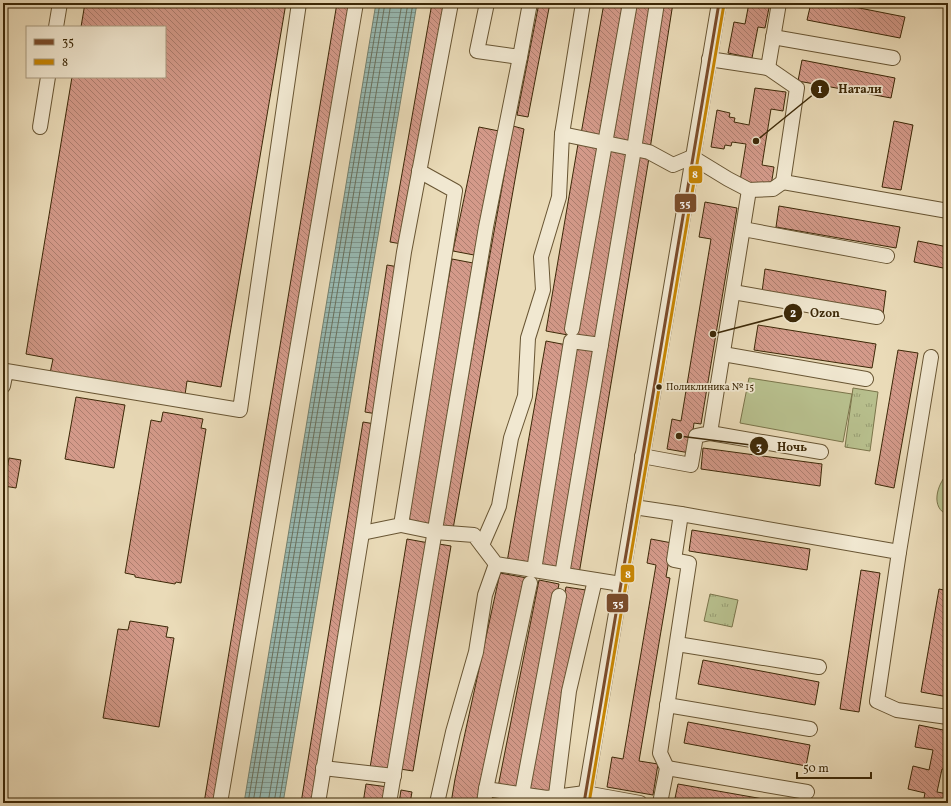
<svg xmlns="http://www.w3.org/2000/svg" width="951" height="806" viewBox="0 0 951 806" font-family="Vollkorn,serif">
	<style>
		.park { fill: url(#park-tufts); stroke: #7a744a }
		.pitch { fill: #b8c08e; stroke: #7a744a }
		.water { fill: url(#water-rules); stroke: #73806e }
		.lines { fill: none; stroke-linecap: round; stroke-linejoin: round }
		.shore { stroke: #6a715d; stroke-width: 1 }
		.building { fill: url(#building-back-hatch); stroke: #3c2807 }
		.minor-casing { stroke: #685533; stroke-width: 16 }
		.minor { stroke: #f1e8d1; stroke-width: 14 }
		.bus-1-casing { stroke: #f1e8d1; stroke-width: 6 }
		.bus-2-casing { stroke: #f1e8d1; stroke-width: 6 }
		.bus-1 { stroke: #7a4b2a; stroke-width: 3 }
		.bus-2 { stroke: #c88602; stroke-width: 3 }
		.bus-dot { fill: #3c2807; stroke: #f1e8d1; stroke-width: 1.5 }
		.labels { text-anchor: middle; dominant-baseline: central; stroke-width: 3.5; stroke-linejoin: round; paint-order: stroke }
		.bus-label { font-size: 10px; fill: #3c2807; stroke: #f1e8d1; text-anchor: start }
		.leader { fill: none; stroke: #3c2807; stroke-width: 1.5 }
		.callout-dot { fill: #3c2807; stroke: #f1e8d1; stroke-width: 1.5 }
		.mark-label { font-size: 12px; text-anchor: middle; font-weight: bold; fill: #fff }
		.callout-label { font-size: 12px; text-anchor: middle; font-weight: bold; fill: #3c2807; stroke: #f1e8d1; stroke-width: 3.5; stroke-linejoin: round; paint-order: stroke }
		.line-badge { stroke: #f1e8d1; stroke-width: 1.5 }
		.badge-label { font-size: 11px; text-anchor: middle; font-weight: bold; fill: #fff }
	</style>
	<defs>
		<pattern id="park-tufts" width="24" height="20" patternUnits="userSpaceOnUse"><rect width="24" height="20" fill="#b8c08e"/><path d="M3 7l-1-3M5 7V3M7 7l1-3M15 17l-1-3M17 17v-4M19 17l1-3" fill="none" stroke="#979c72"/></pattern>
		<pattern id="water-rules" width="6" height="5" patternUnits="userSpaceOnUse"><rect width="6" height="5" fill="#98bab3"/><path d="M0 2.5h6" fill="none" stroke="#7d9790"/></pattern>
		<pattern id="building-back-hatch" width="6" height="6" patternUnits="userSpaceOnUse"><rect width="6" height="6" fill="#d49a8a"/><path d="M-1 5l2 2M0 0l6 6M5-1l2 2" fill="none" stroke="#ad7e6f"/></pattern>
	</defs>
	<rect width="100%" height="100%" fill="#eadbb8"/>
	<filter id="stains"><feTurbulence type="fractalNoise" baseFrequency=".005" numOctaves="4"/><feColorMatrix values="0 0 0 0 .2 0 0 0 0 .09 0 0 0 0 .02 0 0 0 .5 -.17"/></filter>
	<radialGradient id="worn" r=".72"><stop offset=".6" stop-color="#630" stop-opacity="0"/><stop offset="1" stop-color="#630" stop-opacity=".3"/></radialGradient>
	<g class="park">
		<path d="M853,388L878,392L870,451L845,447Z"/>
		<path d="M710,594L738,600L732,627L704,621Z"/>
	</g>
	<g class="pitch">
		<path d="M749,378L852,394L843,442L740,423Z"/>
		<path d="M947,474H948V515C930,508 937,485 947,474Z"/>
	</g>
	<path class="water" d="M376,3H417L283,803H244Z"/>
	<g class="lines">
		<g class="shore">
			<path d="M248,803L380,3"/>
			<path d="M253,803L385,3"/>
			<path d="M259,803L391,3"/>
			<path d="M268,803L402,3"/>
			<path d="M274,803L408,3"/>
			<path d="M279,803L413,3"/>
		</g>
	</g>
	<g class="building">
		<path d="M85,3H286L221,387L187,381L185,395L50,373L53,359L26,354L72,77H165V27H81Z"/>
		<path d="M337,3H349L216,803H204Z"/>
		<path d="M432,3H445L402,244L390,242Z"/>
		<path d="M539,3H550L528,117L517,115Z"/>
		<path d="M604,3H626L602,138L581,134Z"/>
		<path d="M633,3H653L630,143L609,139Z"/>
		<path d="M661,3H673L650,149L640,147Z"/>
		<path d="M749,3H770L765,28L758,27L752,58L728,53L734,22L745,24Z"/>
		<path d="M811,3H834L905,17L900,38L807,20Z"/>
		<path d="M802,60L895,78L891,98L798,81Z"/>
		<path d="M755,88L786,92L783,111L771,109L762,165L774,167L771,186L740,181L746,144L732,142L731,146L725,145L724,149L711,147L717,110L730,113L729,117L735,118L734,122L749,125Z"/>
		<path d="M894,121L913,125L901,190L882,187Z"/>
		<path d="M513,126L524,129L453,529L441,527Z"/>
		<path d="M479,127L499,131L474,255L453,251Z"/>
		<path d="M578,144L601,148L568,335L546,331Z"/>
		<path d="M609,151L630,154L599,340L577,336Z"/>
		<path d="M639,156L649,158L579,574L569,573Z"/>
		<path d="M705,202L737,208L701,424L694,423L690,453L667,449L672,419L681,421L711,239L699,237Z"/>
		<path d="M779,206L900,227L896,248L776,227Z"/>
		<path d="M918,241L948,247V269L914,262Z"/>
		<path d="M452,259L473,263L430,525L406,520Z"/>
		<path d="M387,265L399,267L377,414L365,412Z"/>
		<path d="M765,269L886,291L883,314L762,292Z"/>
		<path d="M758,325L876,344L872,368L754,350Z"/>
		<path d="M546,341L567,345L528,566L507,562Z"/>
		<path d="M576,346L597,350L560,569L538,565Z"/>
		<path d="M898,350L918,353L894,488L875,484Z"/>
		<path d="M76,397L125,405L114,468L65,459Z"/>
		<path d="M163,412L203,419L201,428L206,429L181,583L176,582L175,584L135,577V575L125,573L151,420L161,422Z"/>
		<path d="M363,422L375,424L314,803H301Z"/>
		<path d="M703,448L822,464L820,486L701,469Z"/>
		<path d="M9,458L21,460L16,488L4,486Z"/>
		<path d="M692,530L810,549L807,570L689,551Z"/>
		<path d="M407,539L429,543L391,771L370,768Z"/>
		<path d="M651,539L672,543L666,577L670,578L639,761L658,764L653,795L607,787L612,757L623,759L656,565L647,563Z"/>
		<path d="M439,544L451,546L413,771L400,769Z"/>
		<path d="M861,570L880,573L859,712L840,709Z"/>
		<path d="M500,573L527,578L478,803H451L455,779Z"/>
		<path d="M539,580L559,584L518,791L498,787Z"/>
		<path d="M566,587L586,590L550,795L529,791L546,687Z"/>
		<path d="M939,589L948,591V659L946,672L948,673V697L921,692Z"/>
		<path d="M130,621L168,627L166,637L174,638L159,727L103,718L118,629L128,630Z"/>
		<path d="M703,660L819,682L815,705L698,684Z"/>
		<path d="M688,722L810,745L806,766L684,743Z"/>
		<path d="M919,725L948,731L944,748L948,749V770L942,769L937,792L948,794V803H923L925,793L908,789L913,766L929,770L933,750L915,747Z"/>
		<path d="M366,784L388,787L385,803H363Z"/>
		<path d="M678,784L786,803H674Z"/>
		<path d="M401,790L412,792L410,803H399Z"/>
		<path d="M493,796L515,800V803H492Z"/>
	</g>
	<g class="lines">
		<defs>
			<g id="minor">
				<path d="M487,3L477,51L520,57L530,3"/>
				<path d="M56,27L60,3"/>
				<path d="M773,37L893,58"/>
				<path d="M709,59L768,68L779,3"/>
				<path d="M768,68L797,88L783,182L948,211"/>
				<path d="M40,127L48,77"/>
				<path d="M562,134L583,3"/>
				<path d="M743,229L887,256"/>
				<path d="M733,292L877,317"/>
				<path d="M572,329L630,3"/>
				<path d="M723,354L866,379"/>
				<path d="M3,386L6,371L240,410L299,3"/>
				<path d="M710,433L821,452"/>
				<path d="M642,456L691,465L696,436L710,433L749,190"/>
				<path d="M634,507L681,514L674,560L689,563L660,753L667,768L660,803"/>
				<path d="M681,514L899,552L877,701L897,710L948,717"/>
				<path d="M401,525L435,532L474,535L496,564L621,584"/>
				<path d="M362,533L401,525L455,191L419,171"/>
				<path d="M482,545L499,506L511,438L525,396L528,338L543,290L541,257L559,197L562,134L649,152L673,165L692,157L728,179L749,190L773,189L783,182"/>
				<path d="M899,552L931,357"/>
				<path d="M534,570L571,341L601,345"/>
				<path d="M562,575L634,149L657,3"/>
				<path d="M677,644L819,667"/>
				<path d="M667,705L810,729"/>
				<path d="M323,768L394,776"/>
				<path d="M667,768L807,792"/>
				<path d="M486,789L530,583"/>
				<path d="M522,794L559,596"/>
				<path d="M220,803L356,3"/>
				<path d="M318,803L362,533L404,252L451,3"/>
				<path d="M389,803L486,227L520,57"/>
				<path d="M437,803L453,732L476,652L485,595L496,564"/>
				<path d="M484,803L486,789L547,798L585,793L640,803"/>
				<path d="M555,803L569,691L595,580"/>
				<path d="M584,803L719,3"/>
			</g>
		</defs>
		<use href="#minor" class="minor-casing"/>
		<use href="#minor" class="minor"/>
		<defs>
			<path id="bus-1" d="M584,803L719,3"/>
			<path id="bus-2" d="M589,803L724,4"/>
		</defs>
		<use href="#bus-1" class="bus-1-casing"/>
		<use href="#bus-2" class="bus-2-casing"/>
		<use href="#bus-1" class="bus-1"/>
		<use href="#bus-2" class="bus-2"/>
	</g>
	<circle class="bus-dot" cx="659" cy="387" r="3.5"/>
	<g class="labels">
		<g class="bus-label">
			<text x="666" y="387">Поликлиника № 15</text>
		</g>
	</g>
	<path class="leader" d="M756 141L820 89M713 334L793 313M679 436L759 446"/>
	<g class="callout-dot">
		<circle cx="756" cy="141" r="4"/>
		<circle cx="713" cy="334" r="4"/>
		<circle cx="679" cy="436" r="4"/>
		<circle cx="820" cy="89" r="10"/>
		<circle cx="793" cy="313" r="10"/>
		<circle cx="759" cy="446" r="10"/>
	</g>
	<g class="mark-label">
		<text x="820" y="93">1</text>
		<text x="793" y="317">2</text>
		<text x="759" y="451">3</text>
	</g>
	<g class="callout-label">
		<text x="860" y="93">Натали</text>
		<text x="825" y="317">Ozon</text>
		<text x="792" y="451">Ночь</text>
	</g>
	<g class="line-badge">
		<rect x="688" y="165" width="15" height="19" rx="4" fill="#c88602"/>
		<rect x="674" y="193" width="23" height="20" rx="4" fill="#7a4b2a"/>
		<rect x="620" y="564" width="15" height="19" rx="4" fill="#c88602"/>
		<rect x="606" y="593" width="23" height="20" rx="4" fill="#7a4b2a"/>
	</g>
	<g class="badge-label">
		<text x="695" y="178">8</text>
		<text x="685" y="207">35</text>
		<text x="628" y="578">8</text>
		<text x="618" y="607">35</text>
	</g>
	<rect width="951" height="806" fill="none" stroke="#eadbb8" stroke-width="16"/>
	<rect x="4" y="4" width="943" height="798" fill="none" stroke="#3c2807" stroke-width="2"/>
	<rect x="8" y="8" width="935" height="790" fill="none" stroke="#3c2807"/>
	<rect x="26" y="26" width="140" height="52" fill="#f1e8d1" stroke="#a99b80"/>
	<rect x="34" y="39" width="20" height="6" fill="#7a4b2a" stroke="#a99b80"/>
	<text x="62" y="46" font-size="12" fill="#3c2807">35</text>
	<rect x="34" y="59" width="20" height="6" fill="#c88602" stroke="#a99b80"/>
	<text x="62" y="66" font-size="12" fill="#3c2807">8</text>
	<path d="M797 772v6h74v-6" fill="none" stroke="#3c2807" stroke-width="2"/>
	<text x="803" y="772" font-size="12" fill="#3c2807" stroke="#f1e8d1" stroke-width="3" paint-order="stroke">50 m</text>
	<rect width="100%" height="100%" filter="url(#stains)"/>
	<rect width="100%" height="100%" fill="url(#worn)"/>
</svg>
